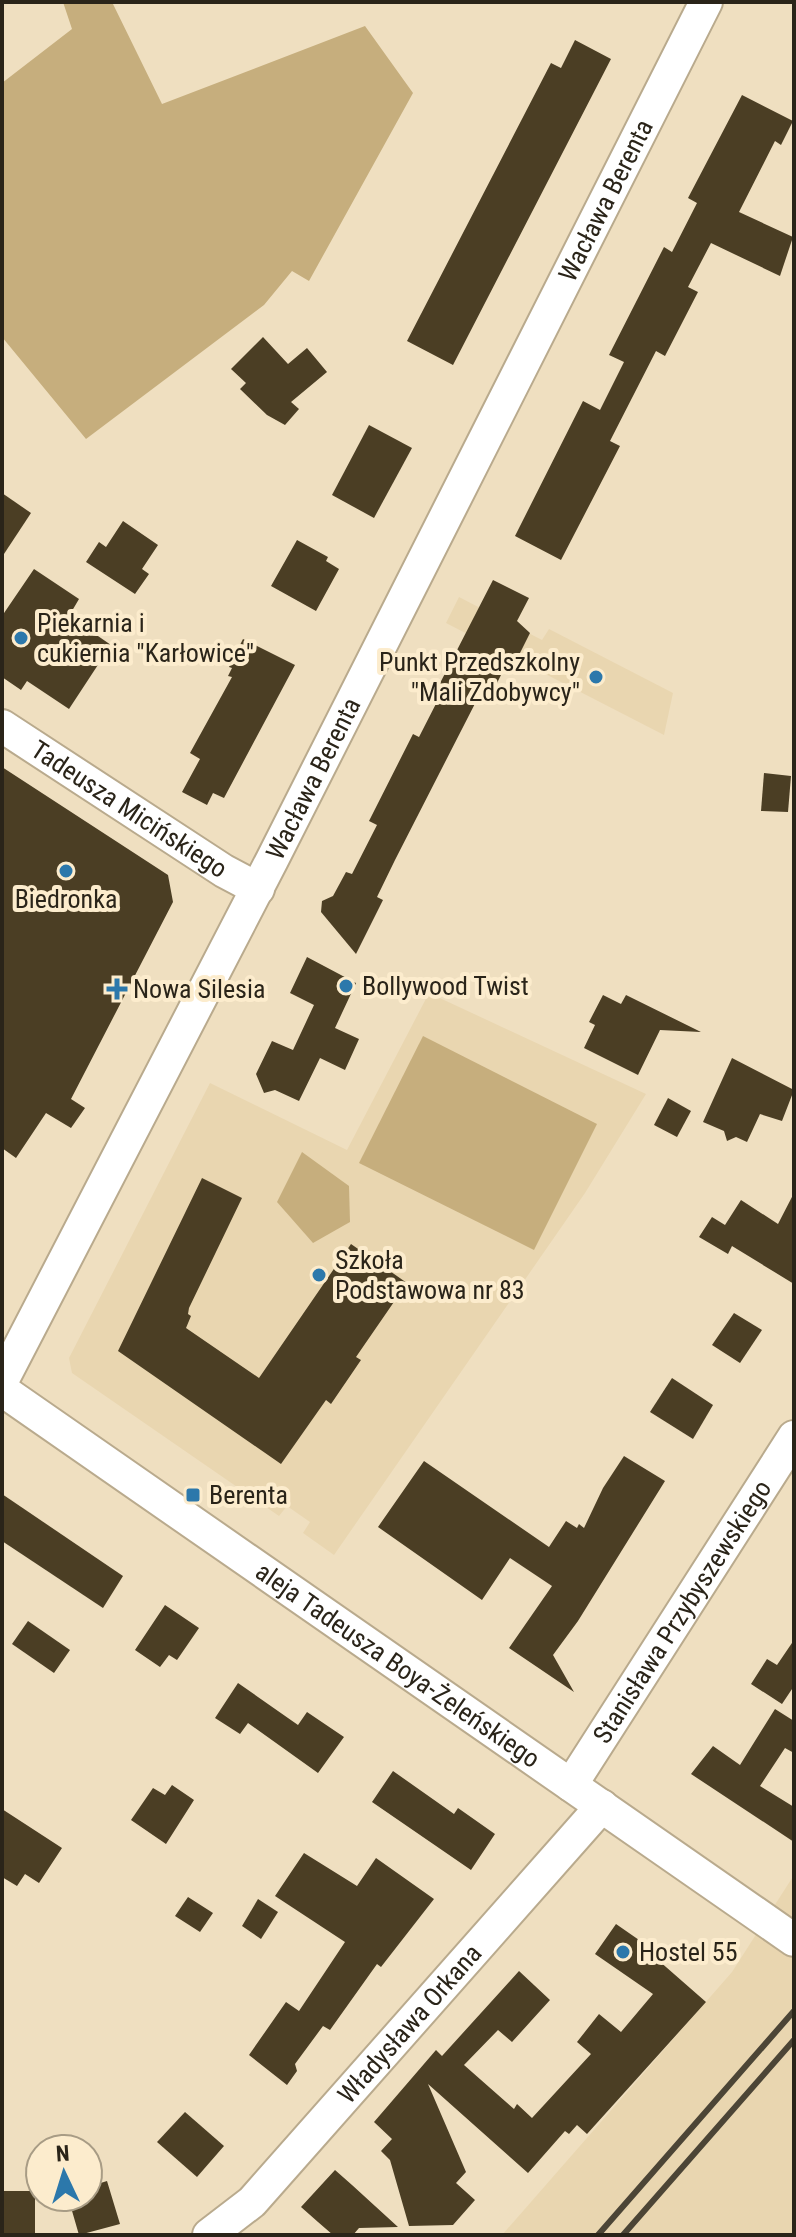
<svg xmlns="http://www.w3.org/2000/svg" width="796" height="2237" viewBox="0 0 796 2237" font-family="'Roboto Condensed',sans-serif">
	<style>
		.built { fill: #e9d6b0 }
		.green { fill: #c6ae7d }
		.building { fill: #4b3e24 }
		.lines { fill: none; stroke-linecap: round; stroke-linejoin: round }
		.minor-casing { stroke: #b9aa8d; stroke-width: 36 }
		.minor { stroke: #fff; stroke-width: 32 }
		.rail { stroke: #4c4536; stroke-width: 6 }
		.poi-dot { fill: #2c78ab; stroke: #fceccd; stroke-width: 3 }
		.labels { text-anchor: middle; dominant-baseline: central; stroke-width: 8; stroke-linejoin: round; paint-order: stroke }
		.street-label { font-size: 26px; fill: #2a2419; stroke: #fceccd }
		.poi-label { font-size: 26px; fill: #2a2419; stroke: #fceccd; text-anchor: start }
	</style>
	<rect width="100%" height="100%" fill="#efdfc0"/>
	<g class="built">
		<path d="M459,597L542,640L549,629L673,693L664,735L446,623Z"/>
		<path d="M429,993L646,1094L585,1193L334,1555L303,1533L310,1522L287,1506L279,1516L72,1373L69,1358L210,1083L347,1150Z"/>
		<path d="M794,1875V2235H502L732,1972Z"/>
	</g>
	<g class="green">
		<path d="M63,2H112L162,104L365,26L413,93L309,281L292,271L264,305L86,439L2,337V83L72,29Z"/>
		<path d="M423,1036L597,1124L534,1250L359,1163Z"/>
		<path d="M302,1152L349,1186L350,1222L313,1243L277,1202Z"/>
	</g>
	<g class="building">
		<path d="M575,40L611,59L453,365L407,341L551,63L561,68Z"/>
		<path d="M742,95L793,121L781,145L775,141L739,212L793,237L780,276L711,243L688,287L698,292L665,356L656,351L610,441L620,446L561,560L515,536L583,401L600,410L624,362L609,355L664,247L672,252L697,203L688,198Z"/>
		<path d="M263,337L288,364L307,348L327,372L291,402L299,409L285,425L267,415L240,389L246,383L231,369Z"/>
		<path d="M369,425L412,448L374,518L332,495Z"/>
		<path d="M2,493L31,513L2,557Z"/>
		<path d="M123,521L158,545L142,569L149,574L135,594L86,562L99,542L106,547Z"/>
		<path d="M297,540L328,557L326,561L339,569L316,611L271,586Z"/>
		<path d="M34,569L79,599L69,616L111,645L69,709L27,681L21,690L2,677V616Z"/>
		<path d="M493,580L529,598L517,621L530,633L516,661L510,657L493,691L484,686L395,860L377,897L383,900L356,954L321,912L322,901L333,896L346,872L352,874L377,825L369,821L413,734L419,737L442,692L437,689Z"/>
		<path d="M243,639L295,665L224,798L213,793L207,805L182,792L200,759L190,753L232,677L228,676L232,668L229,667Z"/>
		<path d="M2,767L168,875L173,902L71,1099L85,1108L71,1128L46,1113L16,1158L2,1148Z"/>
		<path d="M764,773L791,776L788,812L761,811Z"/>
		<path d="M307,957L356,983L335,1028L359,1039L345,1070L320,1058L299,1101L275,1090L264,1093L256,1074L272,1041L293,1050L314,1005L290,993Z"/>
		<path d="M603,995L621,1004L626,995L701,1032L660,1030L638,1075L584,1048L595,1025L589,1022Z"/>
		<path d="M732,1058L794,1090L782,1121L760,1114L747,1142L736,1137L727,1141L724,1131L703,1122Z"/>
		<path d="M668,1098L691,1111L677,1137L654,1125Z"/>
		<path d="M202,1178L242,1198L189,1308L188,1314L191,1316L186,1328L259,1378L351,1244L407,1283L356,1357L361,1360L331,1404L326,1400L281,1464L118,1351Z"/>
		<path d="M794,1193V1284L732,1246L728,1254L699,1237L712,1217L725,1225L741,1200L778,1224Z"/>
		<path d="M734,1313L762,1330L740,1363L712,1345Z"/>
		<path d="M672,1378L713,1405L693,1439L650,1412Z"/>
		<path d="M624,1456L665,1481L578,1621L553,1655L574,1692L509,1648L552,1586L510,1558L482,1600L378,1527L424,1461L549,1547L566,1521L577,1528L579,1524L584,1528L603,1488Z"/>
		<path d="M2,1494L123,1576L103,1608L2,1541Z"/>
		<path d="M165,1605L199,1628L177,1660L169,1655L160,1667L135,1650Z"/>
		<path d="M28,1621L70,1650L54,1673L12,1644Z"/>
		<path d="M794,1640V1686L782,1704L751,1684L767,1659L777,1665Z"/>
		<path d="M238,1683L298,1725L307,1712L344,1737L318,1773L248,1723L240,1734L215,1718Z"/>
		<path d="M775,1709L794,1721V1753L785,1748L760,1786L794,1807V1842L691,1774L713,1746L740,1765Z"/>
		<path d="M393,1771L454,1814L458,1808L495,1834L471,1870L372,1802Z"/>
		<path d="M172,1785L194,1800L166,1844L131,1820L153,1788L165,1795Z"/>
		<path d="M2,1809L62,1848L39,1883L25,1874L17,1886L2,1877Z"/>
		<path d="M304,1853L357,1886L376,1858L434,1899L381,1967L377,1964L330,2030L323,2026L295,2064L297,2071L287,2085L249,2055L286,2002L299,2011L345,1942L275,1896Z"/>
		<path d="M188,1897L213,1913L200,1932L175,1916Z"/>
		<path d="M258,1899L278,1912L261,1939L242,1926Z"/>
		<path d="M616,1924L652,1949L650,1953L706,2002L587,2134L577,2125L569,2134L565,2131L528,2173L428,2084L466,2172L456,2183L475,2200L453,2225L409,2226L390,2160L381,2151L392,2139L374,2122L436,2050L442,2056L519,1971L550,2000L512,2042L498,2030L464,2065L514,2109L517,2104L532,2118L591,2054L577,2042L599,2014L621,2032L653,1994L595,1954Z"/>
		<path d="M185,2112L224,2146L197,2177L157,2142Z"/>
		<path d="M335,2170L352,2185L398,2227L359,2228L353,2235H333L318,2222L301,2207Z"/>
		<path d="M107,2181L120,2224L79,2235L68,2197H88V2187Z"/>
		<rect x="2" y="2191" width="33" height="44"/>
	</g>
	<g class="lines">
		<defs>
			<g id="minor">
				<path id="s1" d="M2,726L224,871L258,889"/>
				<path id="s2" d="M2,1381L272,860L706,2"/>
				<path id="s3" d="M2,1390L794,1940"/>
				<path id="s4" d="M571,1785L794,1437"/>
				<path id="s5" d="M209,2235L252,2202L602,1806"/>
			</g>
		</defs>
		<use href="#minor" class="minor-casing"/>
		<use href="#minor" class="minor"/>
		<g class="rail">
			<path d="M598,2235L794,2011"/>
			<path d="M623,2235L794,2040"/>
		</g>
	</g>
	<g class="poi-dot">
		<circle cx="21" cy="638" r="8"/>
		<circle cx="596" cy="677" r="8"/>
		<circle cx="66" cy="871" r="8"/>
		<circle cx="346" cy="986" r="8"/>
		<path d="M113 977h8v8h8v8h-8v8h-8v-8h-8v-8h8z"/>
		<circle cx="319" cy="1275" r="8"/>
		<rect x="185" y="1487" width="16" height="16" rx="4"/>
		<circle cx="623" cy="1952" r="8"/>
	</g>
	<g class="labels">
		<g class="street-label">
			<text stroke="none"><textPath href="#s2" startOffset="1326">Wacława Berenta</textPath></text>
			<text stroke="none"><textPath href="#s2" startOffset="678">Wacława Berenta</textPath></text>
			<text stroke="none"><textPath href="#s1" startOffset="152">Tadeusza Micińskiego</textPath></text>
			<text stroke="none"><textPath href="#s4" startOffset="206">Stanisława Przybyszewskiego</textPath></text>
			<text stroke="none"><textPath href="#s3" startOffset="482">aleja Tadeusza Boya-Żeleńskiego</textPath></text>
			<text stroke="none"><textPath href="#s5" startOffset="292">Władysława Orkana</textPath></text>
		</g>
		<g class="poi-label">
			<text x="37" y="623">Piekarnia i<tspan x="37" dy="30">cukiernia "Karłowice"</tspan></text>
			<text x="580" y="662" text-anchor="end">Punkt Przedszkolny<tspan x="580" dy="30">"Mali Zdobywcy"</tspan></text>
			<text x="66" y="899" text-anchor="middle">Biedronka</text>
			<text x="362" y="986">Bollywood Twist</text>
			<text x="133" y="989">Nowa Silesia</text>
			<text x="335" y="1260">Szkoła<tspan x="335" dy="30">Podstawowa nr 83</tspan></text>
			<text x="209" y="1495">Berenta</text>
			<text x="639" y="1952">Hostel 55</text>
		</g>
	</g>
	<rect width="796" height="2237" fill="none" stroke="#2a2419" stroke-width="8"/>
	<g transform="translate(64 2173) rotate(356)"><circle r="38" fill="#fceccd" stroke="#a89c85" stroke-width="2"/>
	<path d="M0-6L14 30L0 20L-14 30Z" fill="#2c78ab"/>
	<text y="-12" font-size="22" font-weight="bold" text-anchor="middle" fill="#2a2419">N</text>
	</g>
</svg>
